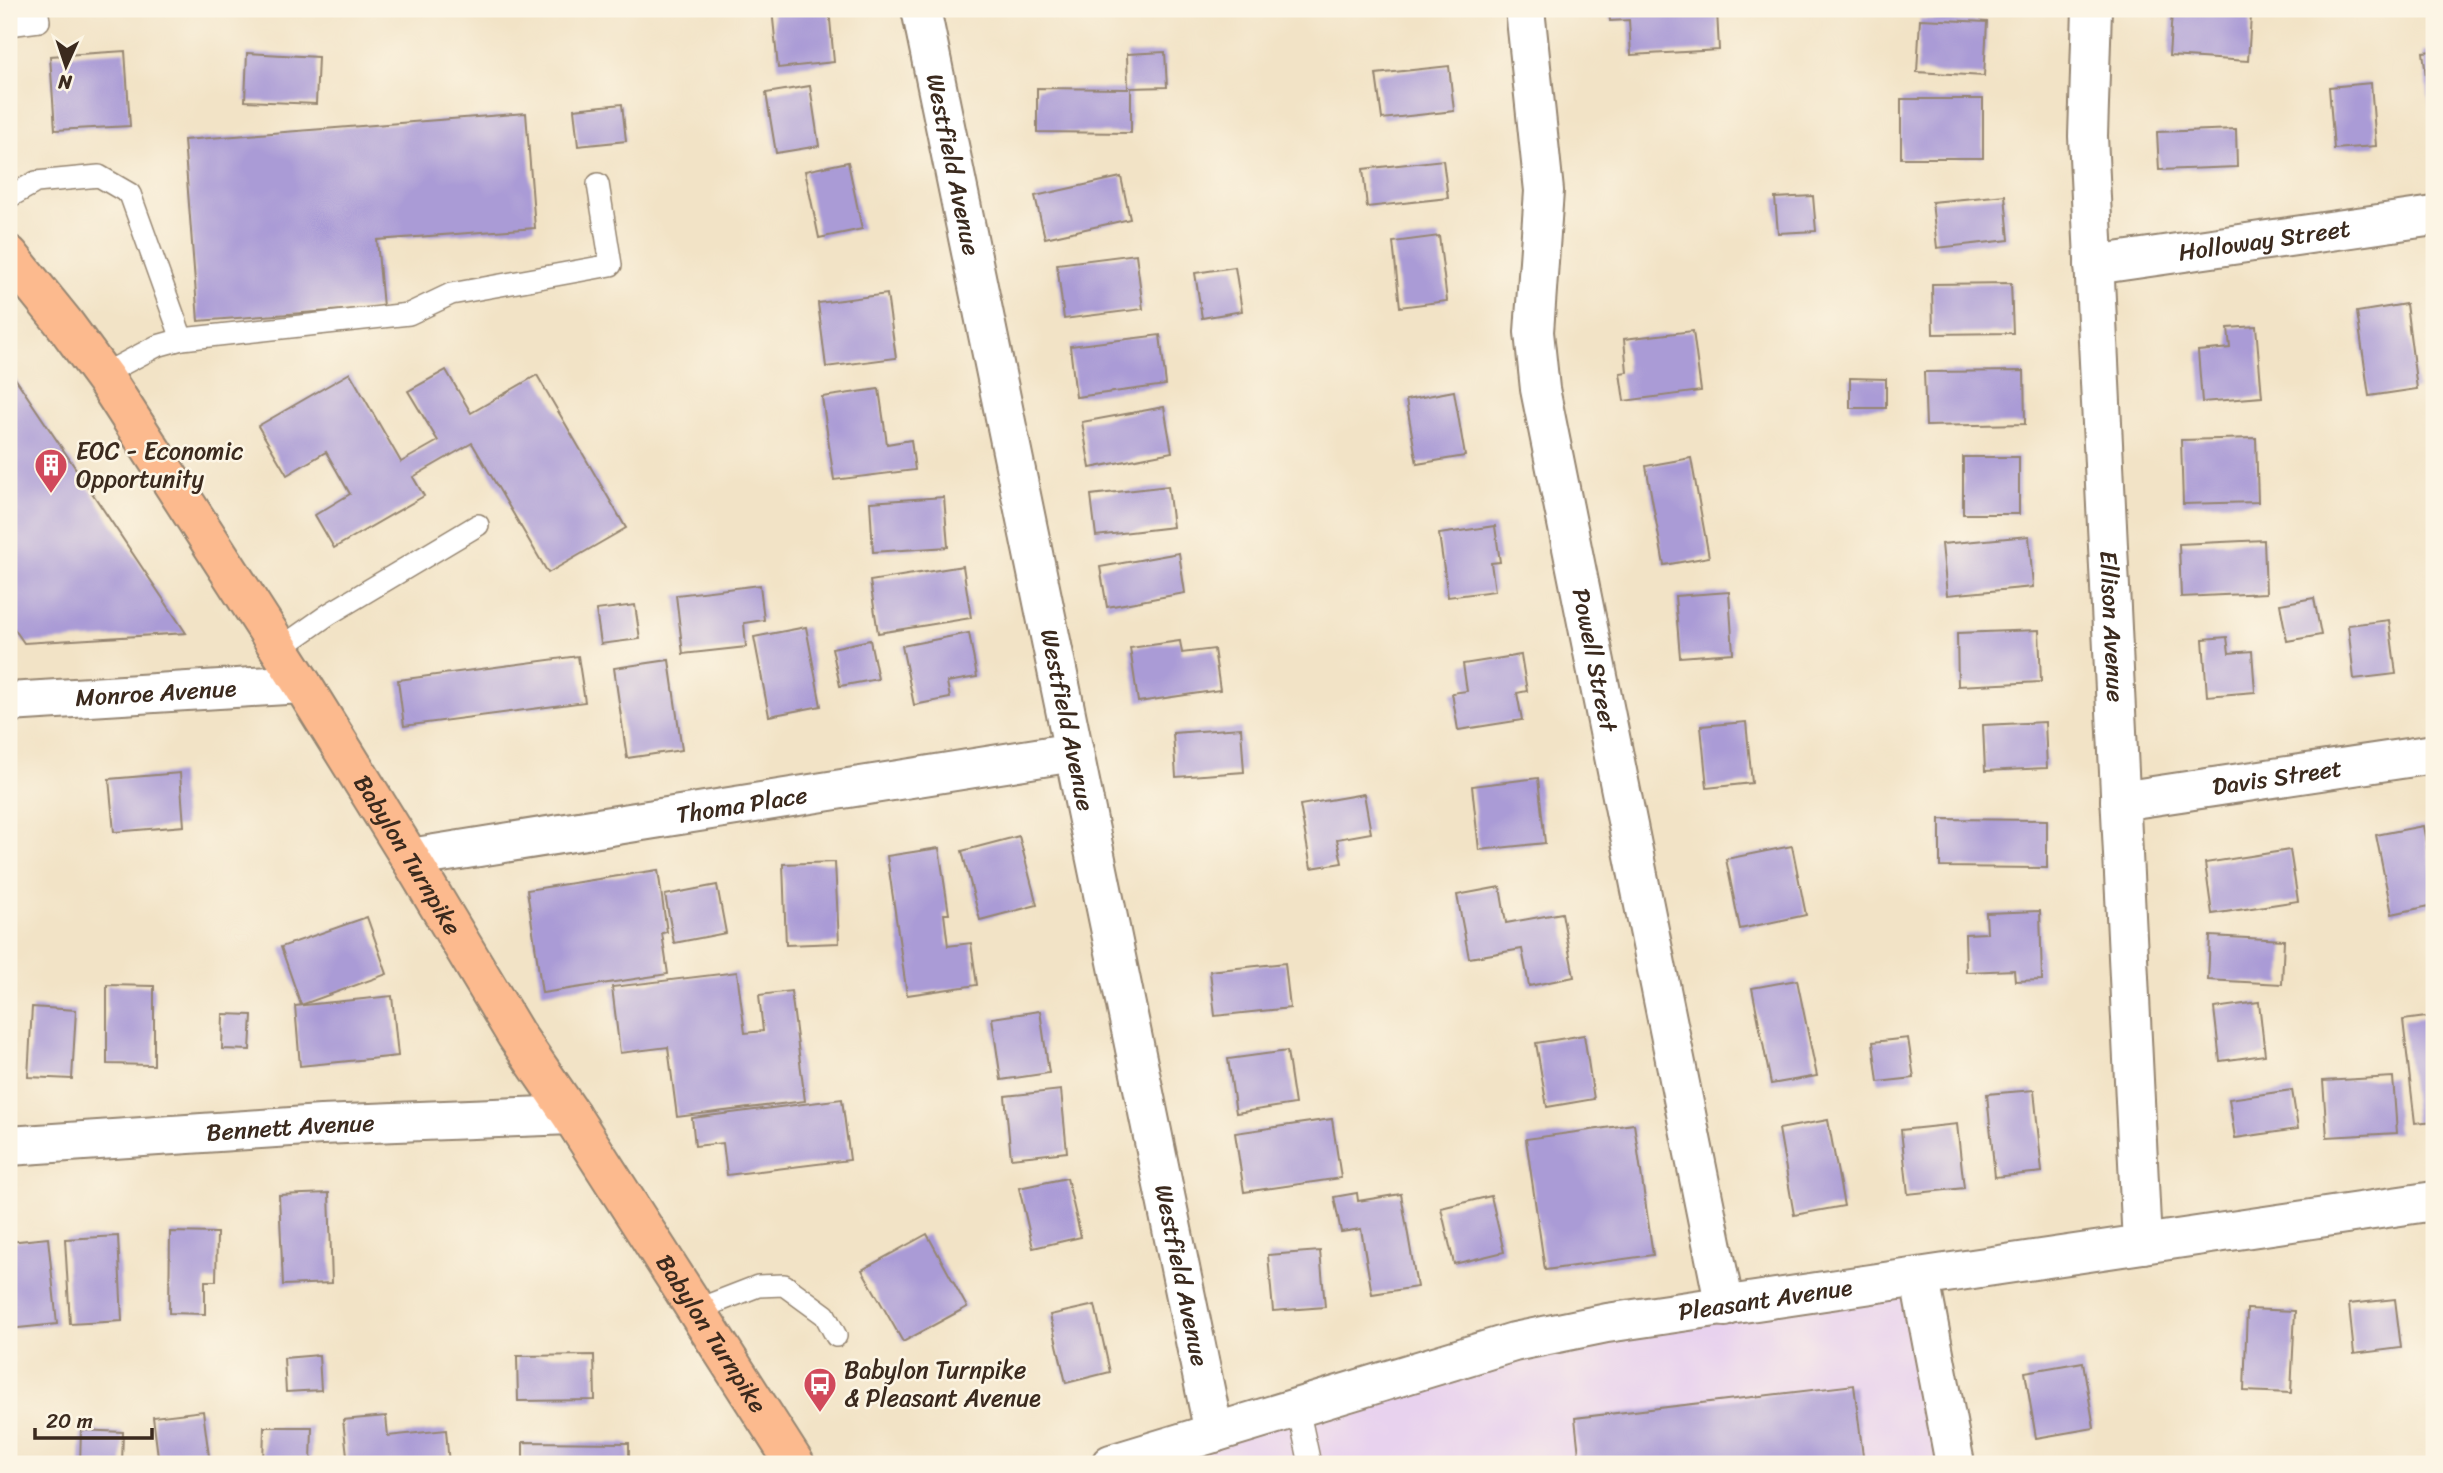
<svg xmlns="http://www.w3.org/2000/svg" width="2443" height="1473" viewBox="0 0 2443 1473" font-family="Sriracha,sans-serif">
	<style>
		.built { fill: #e8d2ee }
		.building { fill: #aa9bd6 }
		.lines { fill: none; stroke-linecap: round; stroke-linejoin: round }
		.lane-casing { stroke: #968672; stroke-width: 24 }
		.street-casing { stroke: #968672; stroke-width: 42 }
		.primary-casing { stroke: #968672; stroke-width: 42 }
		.lane { stroke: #fff; stroke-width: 21 }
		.street { stroke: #fff; stroke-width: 38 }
		.primary { stroke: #fcba8e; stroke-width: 38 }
		.labels { text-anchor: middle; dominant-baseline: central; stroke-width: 5; stroke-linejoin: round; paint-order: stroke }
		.street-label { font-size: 24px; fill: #3b2a1e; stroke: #fcf5e5 }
		.poi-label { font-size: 24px; fill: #3b2a1e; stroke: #fcf5e5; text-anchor: start }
	</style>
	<rect width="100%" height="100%" fill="#fcf5e5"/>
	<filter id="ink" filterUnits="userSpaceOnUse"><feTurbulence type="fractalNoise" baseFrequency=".0143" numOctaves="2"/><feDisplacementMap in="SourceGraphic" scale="14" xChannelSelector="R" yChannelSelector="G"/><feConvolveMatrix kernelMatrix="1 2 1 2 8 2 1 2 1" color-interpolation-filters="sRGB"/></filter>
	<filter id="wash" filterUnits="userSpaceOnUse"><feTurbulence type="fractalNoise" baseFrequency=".00686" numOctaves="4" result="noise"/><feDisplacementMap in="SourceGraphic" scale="28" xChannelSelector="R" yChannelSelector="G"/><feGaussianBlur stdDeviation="1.57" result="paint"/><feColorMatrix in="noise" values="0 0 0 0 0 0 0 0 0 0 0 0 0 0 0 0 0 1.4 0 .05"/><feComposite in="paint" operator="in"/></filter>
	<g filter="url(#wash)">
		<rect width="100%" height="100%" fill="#f2e3c6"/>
		<path class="built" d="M1921,1268L1962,1464H1090L1537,1327Z"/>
		<g id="blocks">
			<g class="building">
				<path d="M772,9H829L834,62L778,68Z"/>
				<path d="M1609,9H1690V13L1717,11L1719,50L1631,55L1629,20L1610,21Z"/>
				<path d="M2172,12L2251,16L2248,61L2169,56Z"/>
				<path d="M1920,19L1987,22L1984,76L1917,72Z"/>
				<path d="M125,51L130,126L55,130L50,56Z"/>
				<path d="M2434,51V132H2433L2423,52Z"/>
				<path d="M1165,52L1167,87L1131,88V133L1037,132V88L1128,89L1127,54Z"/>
				<path d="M247,53L318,57L316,104L245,101Z"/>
				<path d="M1449,66L1454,111L1382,119L1376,74Z"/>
				<path d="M2371,83L2376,146L2334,149L2329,87Z"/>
				<path d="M810,86L819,146L776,153L766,93Z"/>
				<rect x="1901" y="99" width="82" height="59"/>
				<path d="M622,104L626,141L578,146L574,109Z"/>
				<path d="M526,113L535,228L377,240L383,307L198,321L184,140Z"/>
				<path d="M2236,129L2237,167L2159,170L2157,132Z"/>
				<path d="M1443,160L1448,198L1367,207L1363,169Z"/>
				<path d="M848,162L862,229L819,238L805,171Z"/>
				<path d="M1121,177L1130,219L1045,238L1035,196Z"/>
				<path d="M2005,195L2009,240L1937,248L1932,202Z"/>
				<path d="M1813,196L1816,231L1778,233L1775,198Z"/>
				<path d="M1439,236L1447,301L1400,307L1393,242Z"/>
				<path d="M1136,254L1143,309L1064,319L1057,264Z"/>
				<path d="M1235,267L1242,311L1202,318L1195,273Z"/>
				<path d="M2011,283L2013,333L1933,334L1932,284Z"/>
				<path d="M887,294L896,358L826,367L818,303Z"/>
				<path d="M2406,304L2417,389L2369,396L2357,312Z"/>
				<path d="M2256,326L2262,397L2202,402L2198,351L2230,348L2228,328Z"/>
				<path d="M1693,331L1701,391L1624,401L1620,373L1627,372L1624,339Z"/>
				<path d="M1160,335L1166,385L1076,397L1070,346Z"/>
				<path d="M9,369L186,633L24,643L9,621Z"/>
				<path d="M446,370L471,413L537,375L626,528L548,573L472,443L413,477L424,496L334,548L315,515L350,494L326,452L287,475L258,426L350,373L401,462L438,441L408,391Z"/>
				<path d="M2024,371L2025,424L1926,426L1924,372Z"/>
				<path d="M1850,378L1886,379V408H1850Z"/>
				<path d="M879,389L887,444L911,440L915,470L834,480L822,397Z"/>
				<path d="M1454,391L1465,456L1417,464L1406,400Z"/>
				<path d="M1164,407L1172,452L1090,468L1082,422Z"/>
				<path d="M2256,438L2258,502L2183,504L2181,440Z"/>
				<rect x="1963" y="457" width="56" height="57"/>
				<path d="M1691,458L1709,557L1664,565L1646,466Z"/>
				<path d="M1168,486L1173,527L1096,536L1091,495Z"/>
				<path d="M944,497L948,547L873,552L870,502Z"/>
				<path d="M1495,526L1500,562L1491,563L1495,591L1448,597L1439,534Z"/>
				<path d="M2029,536L2033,587L1947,595L1942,544Z"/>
				<path d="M2264,540L2266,593L2181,597L2179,544Z"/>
				<path d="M1179,553L1185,593L1107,607L1100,567Z"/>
				<path d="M963,566L971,618L878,633L870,581Z"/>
				<path d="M760,585L764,620L744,623L746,647L683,654L676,595Z"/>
				<path d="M1729,592L1733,653L1680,657L1675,596Z"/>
				<path d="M2314,598L2321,635L2287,641L2280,604Z"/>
				<path d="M635,605L640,639L601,644L596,610Z"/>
				<path d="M2389,620L2396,674L2354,679L2348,625Z"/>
				<path d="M806,627L821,706L769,716L754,637Z"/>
				<path d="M2039,630L2041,682L1958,686L1957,633Z"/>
				<path d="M969,633L977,677L947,682L950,698L914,705L902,646Z"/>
				<path d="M2227,637L2229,653L2252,651L2255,692L2207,696L2203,639Z"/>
				<path d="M870,640L878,679L840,686L832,648Z"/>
				<path d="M1180,641L1182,653L1214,649L1220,690L1138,702L1130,648Z"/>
				<path d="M1521,655L1527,691L1517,693L1522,720L1458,730L1452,693L1467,691L1463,664Z"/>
				<path d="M578,656L585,702L404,726L398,680Z"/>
				<path d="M669,660L682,750L627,758L614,668Z"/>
				<path d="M1746,722L1752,783L1707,788L1701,726Z"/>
				<path d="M2045,722L2047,768L1985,771L1983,725Z"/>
				<path d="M1241,728L1244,772L1176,777L1173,733Z"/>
				<path d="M180,773L184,826L114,832L109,779Z"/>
				<path d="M1538,778L1545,843L1479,850L1472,786Z"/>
				<path d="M1364,794L1371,833L1337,839L1342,863L1311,868L1300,805Z"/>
				<path d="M1940,819L2047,820V868L1940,867Z"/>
				<path d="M2423,826L2434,882V905L2392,914L2376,835Z"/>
				<path d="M9,833H11L12,870H9Z"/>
				<path d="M1019,836L1037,905L980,920L962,851Z"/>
				<path d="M1792,846L1806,915L1740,929L1726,859Z"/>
				<path d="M939,848L949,914H944L948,946L971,943L977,985L907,995L887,856Z"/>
				<path d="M2290,850L2298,901L2212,914L2205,863Z"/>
				<path d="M835,862L839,943L786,945L783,864Z"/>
				<path d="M658,870L667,932L662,933L668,974L542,993L527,890Z"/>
				<path d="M717,885L726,933L674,943L665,895Z"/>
				<path d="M1500,887L1506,923L1562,913L1574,977L1529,986L1522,949L1469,958L1457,895Z"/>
				<path d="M2040,911L2042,980L2015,981L2014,970L1966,972L1965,934L1987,933L1986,913Z"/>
				<path d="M367,917L387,974L301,1005L281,947Z"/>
				<path d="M2210,936L2284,940L2282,984L2208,980Z"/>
				<path d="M1285,963L1290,1008L1215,1016L1210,971Z"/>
				<path d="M737,972L745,1033L763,1031L759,995L791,991L805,1101L677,1117L668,1047L620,1053L612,987Z"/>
				<path d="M1797,980L1817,1076L1771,1084L1752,988Z"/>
				<path d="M107,985L154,986V1065L107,1064Z"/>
				<path d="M392,996L398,1056L300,1066L295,1006Z"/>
				<path d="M2259,1002L2265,1055L2220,1061L2214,1008Z"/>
				<path d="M32,1007L76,1010L72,1079L28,1077Z"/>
				<path d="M1040,1011L1049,1073L1001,1080L992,1018Z"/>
				<path d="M223,1014L252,1015L250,1050L222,1049Z"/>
				<path d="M2434,1016V1121L2415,1123L2403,1020Z"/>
				<path d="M1584,1035L1594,1099L1547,1107L1536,1043Z"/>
				<path d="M1908,1038L1914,1078L1878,1082L1873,1042Z"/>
				<path d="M1287,1051L1295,1104L1236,1113L1228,1059Z"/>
				<path d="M2393,1077L2397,1133L2327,1137L2323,1081Z"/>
				<path d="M1061,1090L1067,1152L1011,1158L1005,1096Z"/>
				<path d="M2034,1090L2042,1172L1995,1177L1987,1094Z"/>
				<path d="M2292,1090L2298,1129L2235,1138L2229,1099Z"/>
				<path d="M842,1099L850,1160L727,1175L723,1143L695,1146L692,1118Z"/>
				<path d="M1332,1119L1341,1178L1244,1192L1235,1133Z"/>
				<path d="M1828,1120L1844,1206L1794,1215L1779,1129Z"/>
				<path d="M1634,1124L1653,1255L1545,1270L1526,1139Z"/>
				<path d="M1957,1124L1964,1188L1908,1194L1901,1130Z"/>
				<path d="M1067,1178L1081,1237L1033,1248L1019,1188Z"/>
				<path d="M329,1193L332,1283L283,1285L279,1195Z"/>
				<path d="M1357,1193L1358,1201L1401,1194L1417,1287L1372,1294L1361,1229L1341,1232L1334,1197Z"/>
				<path d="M1491,1196L1504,1252L1454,1264L1441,1208Z"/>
				<path d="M170,1232L217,1233L216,1281H205V1314L169,1313Z"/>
				<path d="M927,1234L967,1307L903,1342L862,1270Z"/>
				<path d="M118,1236L122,1321L70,1324L65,1239Z"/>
				<path d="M48,1238L57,1324L9,1329V1242Z"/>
				<path d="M1320,1251L1325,1307L1273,1311L1268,1255Z"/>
				<path d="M2395,1299L2401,1348L2354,1354L2349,1304Z"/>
				<path d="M1095,1305L1110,1372L1066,1383L1050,1315Z"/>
				<path d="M2247,1309L2295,1311L2291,1393L2244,1391Z"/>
				<path d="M319,1355L321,1390L286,1392L284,1358Z"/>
				<path d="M594,1355L595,1400L518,1401L517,1356Z"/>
				<path d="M2083,1362L2094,1428L2036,1438L2025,1372Z"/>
				<path d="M1854,1385L1864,1464H1580L1575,1418Z"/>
				<path d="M203,1411L210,1464H159L153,1417Z"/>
				<path d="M386,1416L388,1436L446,1430L449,1464H348L343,1420Z"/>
				<path d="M264,1427H312L311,1464H263Z"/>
				<path d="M81,1430L123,1432L122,1464H80Z"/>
				<path d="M523,1442L629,1443V1464H523Z"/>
			</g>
		</g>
	</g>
	<g filter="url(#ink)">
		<use href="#blocks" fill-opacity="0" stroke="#968672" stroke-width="2"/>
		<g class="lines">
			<defs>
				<g id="lane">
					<path d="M9,25L39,21L37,9"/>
					<path d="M9,197L36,182L99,176L130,194L182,339L409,314L451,294L611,265L598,184"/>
					<path d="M102,375L157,346L182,339"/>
					<path d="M279,649L329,614L478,525"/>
					<path d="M696,1310L758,1286L784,1285L825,1315L836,1336"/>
					<path d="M1298,1408L1310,1464"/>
				</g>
				<g id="street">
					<path id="s1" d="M921,9L1214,1433"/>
					<path id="s2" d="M1525,9L1544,191L1534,332L1540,389L1725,1307"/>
					<path id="s3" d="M2092,9L2088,136L2142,1244"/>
					<path id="s4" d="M2094,265L2434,216"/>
					<path id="s5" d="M9,702L302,684"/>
					<path id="s6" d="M2120,801L2434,754"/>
					<path id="s7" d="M410,858L1074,752"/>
					<path id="s8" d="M9,1146L321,1125L571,1115"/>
					<path d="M1920,1279L1955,1464"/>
					<path id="s9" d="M1111,1464L1514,1342L1607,1323L2434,1201"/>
				</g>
				<g id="primary">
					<path id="s10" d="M9,255L64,323L106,380L302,684L410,858L516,1035L571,1115L795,1464"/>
				</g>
			</defs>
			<use href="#lane" class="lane-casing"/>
			<use href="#street" class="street-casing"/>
			<use href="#primary" class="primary-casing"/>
			<use href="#lane" class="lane"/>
			<use href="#street" class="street"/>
			<use href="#primary" class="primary"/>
		</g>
	</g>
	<defs>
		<symbol id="building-pin" viewBox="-11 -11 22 30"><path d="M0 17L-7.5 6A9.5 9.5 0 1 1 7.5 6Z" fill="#d1495b" stroke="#fcf5e5"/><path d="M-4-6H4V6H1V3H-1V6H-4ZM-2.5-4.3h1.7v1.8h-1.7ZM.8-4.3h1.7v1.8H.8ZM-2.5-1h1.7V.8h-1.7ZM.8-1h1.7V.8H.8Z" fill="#fff"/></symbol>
		<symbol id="bus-pin" viewBox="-11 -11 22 30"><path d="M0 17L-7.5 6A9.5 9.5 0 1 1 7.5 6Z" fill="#d1495b" stroke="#fcf5e5"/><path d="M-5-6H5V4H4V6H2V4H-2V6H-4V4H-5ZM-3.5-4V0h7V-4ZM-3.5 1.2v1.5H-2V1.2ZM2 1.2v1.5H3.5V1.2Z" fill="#fff"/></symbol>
	</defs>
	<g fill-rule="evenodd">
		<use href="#building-pin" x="32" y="446" width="38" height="52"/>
		<use href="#bus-pin" x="801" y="1365" width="38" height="52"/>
	</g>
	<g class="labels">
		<g class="street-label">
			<text stroke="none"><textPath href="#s1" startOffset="159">Westfield Avenue</textPath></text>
			<text stroke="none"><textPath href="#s4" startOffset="172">Holloway Street</textPath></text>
			<text stroke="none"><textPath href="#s3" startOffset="618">Ellison Avenue</textPath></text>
			<text stroke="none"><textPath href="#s2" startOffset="658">Powell Street</textPath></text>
			<text stroke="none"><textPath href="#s5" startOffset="147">Monroe Avenue</textPath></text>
			<text stroke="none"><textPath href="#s1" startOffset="726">Westfield Avenue</textPath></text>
			<text stroke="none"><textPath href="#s6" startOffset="159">Davis Street</textPath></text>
			<text stroke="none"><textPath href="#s7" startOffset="336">Thoma Place</textPath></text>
			<text stroke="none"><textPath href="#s10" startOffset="721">Babylon Turnpike</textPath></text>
			<text stroke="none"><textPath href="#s8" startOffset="282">Bennett Avenue</textPath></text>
			<text stroke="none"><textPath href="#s1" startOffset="1293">Westfield Avenue</textPath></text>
			<text stroke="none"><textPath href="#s9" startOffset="676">Pleasant Avenue</textPath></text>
			<text stroke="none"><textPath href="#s10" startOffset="1288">Babylon Turnpike</textPath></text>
		</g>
		<g class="poi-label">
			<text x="76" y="451">EOC - Economic<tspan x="76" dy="28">Opportunity</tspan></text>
			<text x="844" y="1370">Babylon Turnpike<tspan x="844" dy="28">&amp; Pleasant Avenue</tspan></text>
		</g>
	</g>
	<rect width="2443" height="1473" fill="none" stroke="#fcf5e5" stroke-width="35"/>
	<g transform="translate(66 66) rotate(183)" stroke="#fcf5e5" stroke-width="5" paint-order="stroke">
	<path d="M0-5L12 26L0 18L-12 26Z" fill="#3b2a1e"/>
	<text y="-10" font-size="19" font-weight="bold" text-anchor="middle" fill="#3b2a1e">N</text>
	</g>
	<path d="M35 1428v10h117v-10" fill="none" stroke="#3b2a1e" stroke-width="3.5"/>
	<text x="46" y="1428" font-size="21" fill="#3b2a1e" stroke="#fcf5e5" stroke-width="5" paint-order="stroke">20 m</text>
</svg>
